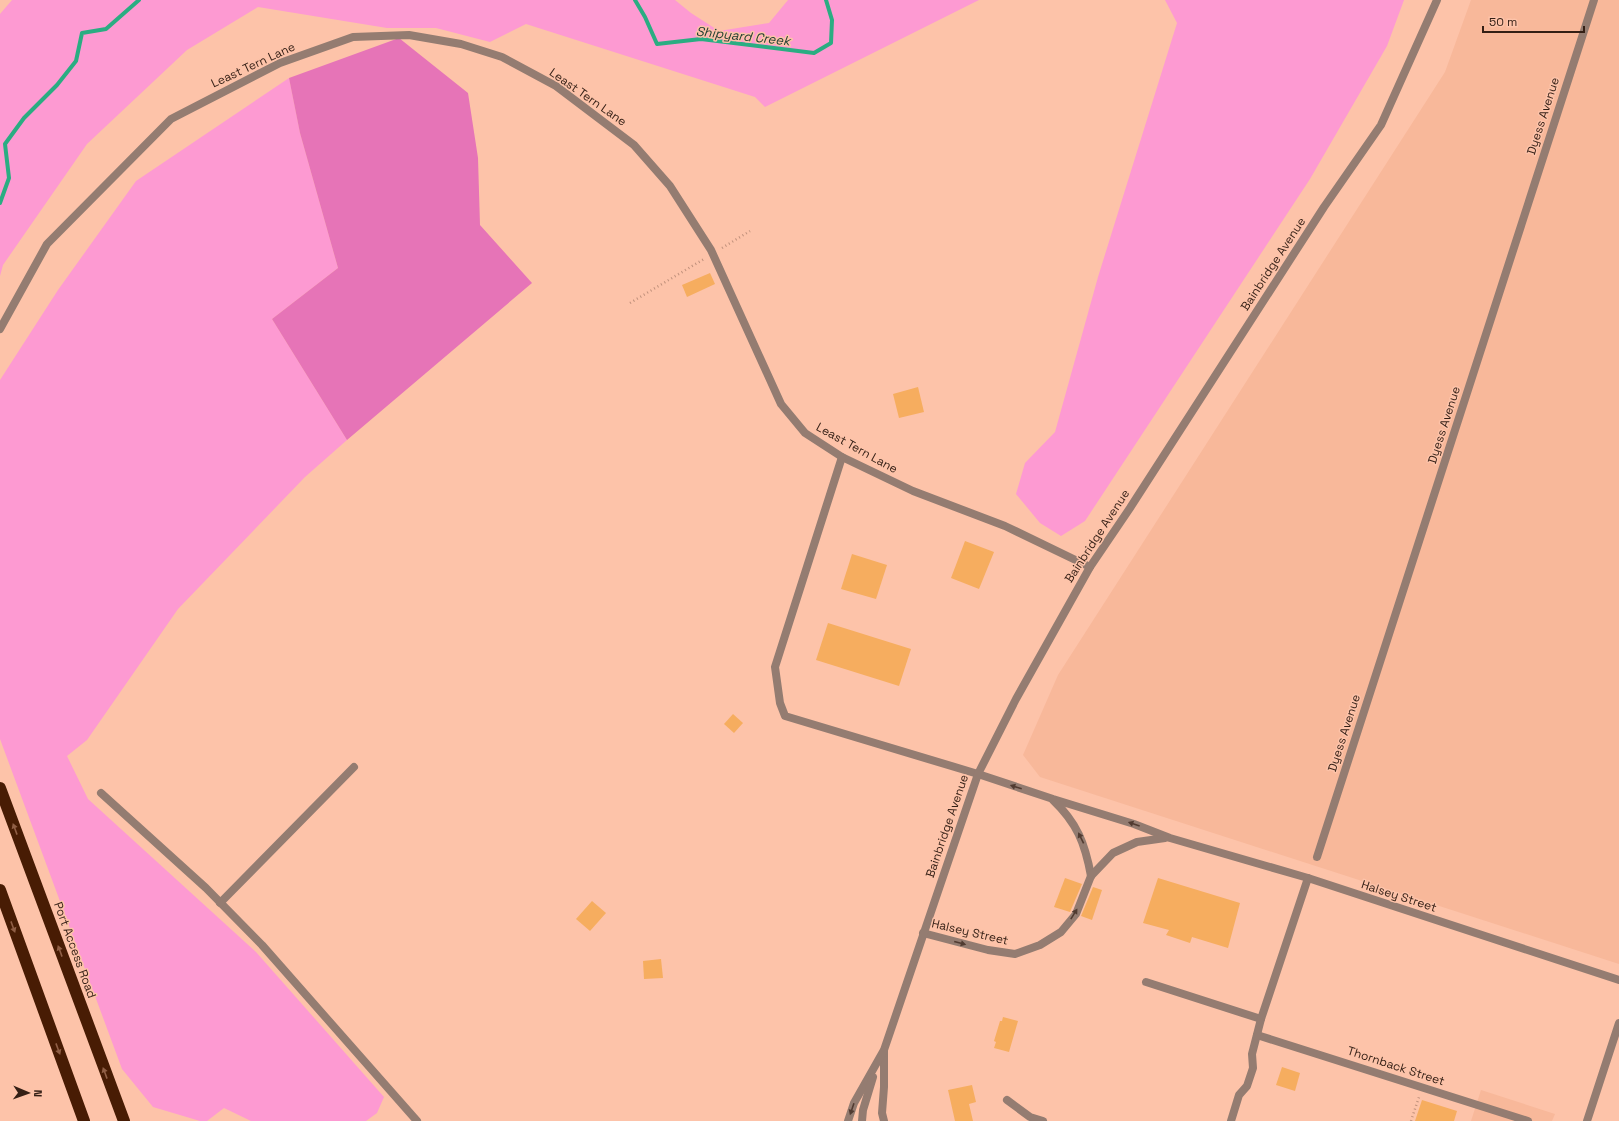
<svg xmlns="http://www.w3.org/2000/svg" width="1619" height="1121" viewBox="0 0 1619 1121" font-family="'Space Grotesk',sans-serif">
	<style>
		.built { fill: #f8b89a }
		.green { fill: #fd9ad2 }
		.forest { fill: #e674b7 }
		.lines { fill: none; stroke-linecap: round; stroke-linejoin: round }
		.stream { stroke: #2aad82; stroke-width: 4 }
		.building { fill: #f6ad5f }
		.path { stroke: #c0917c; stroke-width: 2.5; stroke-dasharray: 1 3; stroke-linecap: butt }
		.service { stroke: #947c71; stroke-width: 8 }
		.minor { stroke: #947c71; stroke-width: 8 }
		.motorway { stroke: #481c04; stroke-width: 12 }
		.oneway { fill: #513b31 }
		.oneway2 { fill: #905f46 }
		.labels { text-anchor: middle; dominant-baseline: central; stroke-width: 3; stroke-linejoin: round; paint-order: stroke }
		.street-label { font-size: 12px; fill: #341f15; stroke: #fdc3a9 }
		.water-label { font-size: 13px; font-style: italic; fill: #233e33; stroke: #fdc3a9 }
	</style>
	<rect width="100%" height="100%" fill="#fdc3a9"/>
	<g class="built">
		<path d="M1471,0H1619V964L1040,777L1023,755L1058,675L1445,72Z"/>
		<path d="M1481,1090L1555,1114L1552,1121H1471Z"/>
	</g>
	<g class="green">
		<path d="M12,0H675L691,13L719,31L769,23L788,0H979L765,107L755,97L526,24L490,42L436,28H387L258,7L187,50L87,144L3,265L0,276V14Z"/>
		<path d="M1165,0H1404L1387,46L1310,179L1085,521L1061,536L1040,523L1016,494L1025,463L1055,432L1098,277L1177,23Z"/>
		<path d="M289,78L300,133L338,268L272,319L347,440L305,477L178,609L87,740L67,756L88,799L256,952L384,1097L377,1113L366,1121H251L224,1108L207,1121H200L153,1107L122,1069L0,739V380L58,290L136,181Z"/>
	</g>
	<path class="forest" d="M399,38L468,93L478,158L480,225L532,283L347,440L272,319L338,268L300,133L289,78Z"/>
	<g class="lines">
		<g class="stream">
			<path d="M635,0L645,17L657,44L701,39L814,53L831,43L832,20L826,0"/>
			<path d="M0,203L9,178L5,144L24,118L57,85L76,61L82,33L106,29L139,0"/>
		</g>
	</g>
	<g class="building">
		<path d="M710,273L715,284L687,297L682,285Z"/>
		<path d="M918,387L924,412L899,418L893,394Z"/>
		<path d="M965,541L994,552L979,589L951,578Z"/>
		<path d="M852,554L887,565L876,599L841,589Z"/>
		<path d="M828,623L911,649L899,686L816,660Z"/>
		<path d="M733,714L743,723L734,733L724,724Z"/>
		<path d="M1065,878L1082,884L1070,912L1054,907Z"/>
		<path d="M1158,878L1240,903L1228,948L1192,937L1190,943L1166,935L1169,930L1143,923Z"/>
		<path d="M1093,887L1102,890L1092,920L1081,916Z"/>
		<path d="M592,901L606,913L590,931L576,919Z"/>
		<path d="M661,959L663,978L644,979L643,961Z"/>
		<path d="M1003,1017L1018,1021L1009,1052L994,1048L996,1042L994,1041L1000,1021H1002Z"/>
		<path d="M1282,1067L1300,1073L1295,1091L1276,1085Z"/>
		<path d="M972,1085L976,1102L969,1104L973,1121H955L948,1090Z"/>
		<path d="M1422,1100L1457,1111L1454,1121H1415Z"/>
	</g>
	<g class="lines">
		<g class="path">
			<path d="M722,248L750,231"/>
			<path d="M630,303L704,259"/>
			<path d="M1411,1121L1419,1097"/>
		</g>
		<g class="service">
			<path d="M0,329L47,244L171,119L280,63L353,37L409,35L461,44L502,57L556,86L634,145L670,186L711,250L781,404L805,433L842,457L913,491L1005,526L1090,567"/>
			<path d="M842,457L775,667L780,703L785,716L978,774"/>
			<path d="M101,793L206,888L262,945L417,1121"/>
			<path d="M220,903L354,767"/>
			<path d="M1146,982L1261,1019"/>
			<path d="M1257,1035L1528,1121"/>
			<path d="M1007,1100L1030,1117L1043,1121"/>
			<path d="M1231,1121L1239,1095L1247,1086L1253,1068L1252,1054L1261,1019L1308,878"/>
			<path d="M1587,1121L1619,1023"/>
		</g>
		<g class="minor">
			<path d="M978,774L1053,799L1134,824L1170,838L1308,878L1619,980"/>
			<path d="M1053,800C1077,823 1085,843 1091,876"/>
			<path d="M1317,857L1594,0"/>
			<path d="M923,933L988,950L1015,954L1040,945L1061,932L1076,914L1091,876L1113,853L1137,842L1165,838"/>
			<path d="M884,1051V1087L882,1113L884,1121"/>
			<path d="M848,1121L854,1103L884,1050L978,774L1016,699L1090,567L1130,508L1324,207L1381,125L1437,0"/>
			<path d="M862,1121L863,1110L873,1077"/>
		</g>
		<g class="motorway">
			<path d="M0,788L124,1121"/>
			<path d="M0,890L84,1121"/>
		</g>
	</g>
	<defs><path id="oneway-solid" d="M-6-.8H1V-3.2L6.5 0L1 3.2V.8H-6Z"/></defs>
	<g class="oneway">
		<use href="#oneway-solid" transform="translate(1016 787) rotate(-162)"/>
		<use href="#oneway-solid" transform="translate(1134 824) rotate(-161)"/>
		<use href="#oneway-solid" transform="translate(1081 838) rotate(-116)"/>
		<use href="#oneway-solid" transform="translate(1074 914) rotate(-58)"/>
		<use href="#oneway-solid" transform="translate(960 943) rotate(15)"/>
		<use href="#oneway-solid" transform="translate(852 1109) rotate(109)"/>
	</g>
	<g class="oneway2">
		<use href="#oneway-solid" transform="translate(15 829) rotate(-110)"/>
		<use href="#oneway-solid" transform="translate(13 927) rotate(70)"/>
		<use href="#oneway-solid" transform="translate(60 951) rotate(-110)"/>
		<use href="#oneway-solid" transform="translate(58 1049) rotate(70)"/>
		<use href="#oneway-solid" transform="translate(105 1073) rotate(-110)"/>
	</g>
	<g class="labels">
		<g class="street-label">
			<text transform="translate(253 65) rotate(-25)">Least Tern Lane</text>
			<text transform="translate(588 97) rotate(35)">Least Tern Lane</text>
			<text transform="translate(1543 116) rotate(-72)">Dyess Avenue</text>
			<text transform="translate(1273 264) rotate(-57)">Bainbridge Avenue</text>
			<text transform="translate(1444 425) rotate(-72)">Dyess Avenue</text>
			<text transform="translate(857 448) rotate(29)">Least Tern Lane</text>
			<text transform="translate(1097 536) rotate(-57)">Bainbridge Avenue</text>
			<text transform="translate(1344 733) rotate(-72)">Dyess Avenue</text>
			<text transform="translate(947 826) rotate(-71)">Bainbridge Avenue</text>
			<text transform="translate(1399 896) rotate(18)">Halsey Street</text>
			<text transform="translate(970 932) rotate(13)">Halsey Street</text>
			<text transform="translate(75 950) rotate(70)">Port Access Road</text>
			<text transform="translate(1396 1066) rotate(18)">Thornback Street</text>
		</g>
		<g class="water-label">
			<text transform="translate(743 36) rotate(6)">Shipyard Creek</text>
		</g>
	</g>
	<g transform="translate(28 1093) rotate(92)" stroke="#fdc3a9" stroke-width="3" paint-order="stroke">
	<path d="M0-3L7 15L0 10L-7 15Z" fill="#341f15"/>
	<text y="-6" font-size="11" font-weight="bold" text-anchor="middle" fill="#341f15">N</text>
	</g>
	<path d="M1483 26v6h101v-6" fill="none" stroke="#341f15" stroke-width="2"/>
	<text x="1489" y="26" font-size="12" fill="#341f15" stroke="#fdc3a9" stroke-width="3" paint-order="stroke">50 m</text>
</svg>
